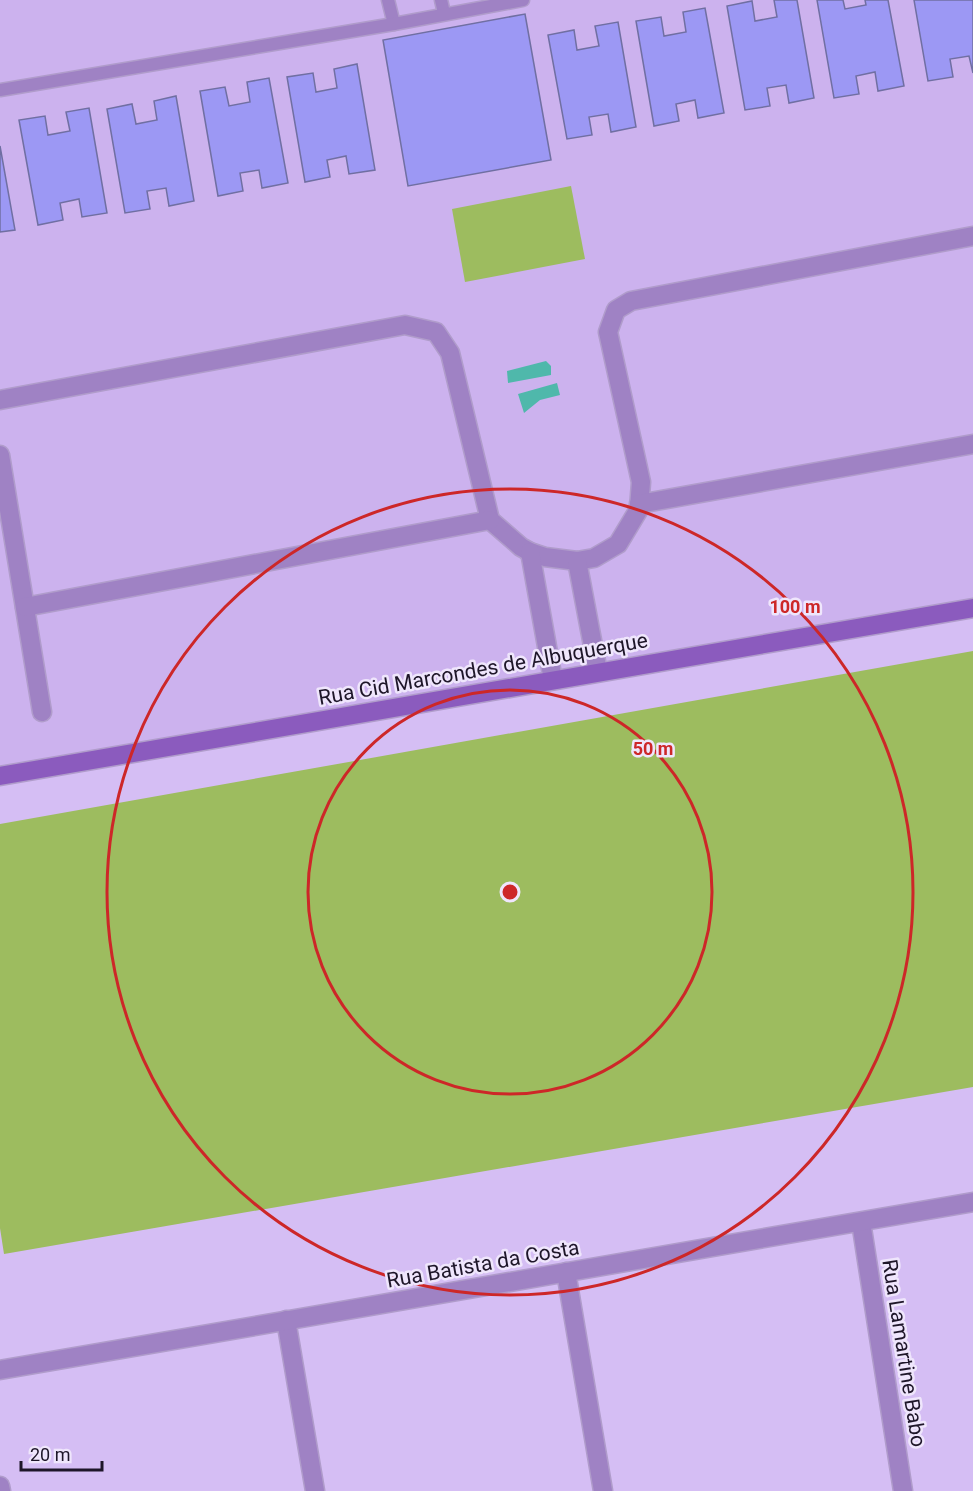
<svg xmlns="http://www.w3.org/2000/svg" width="973" height="1491" viewBox="0 0 973 1491" font-family="Roboto,sans-serif">
	<style>
		.built { fill: #ccb2ee }
		.green { fill: #9dbc5f }
		.water { fill: #4fb8ab }
		.building { fill: #9c98f4; stroke: #706fa2; stroke-width: 1.5 }
		.lines { fill: none; stroke-linecap: round; stroke-linejoin: round }
		.lane-casing { stroke: #b09ccb; stroke-width: 15 }
		.street-casing { stroke: #b09ccb; stroke-width: 21 }
		.secondary-casing { stroke: #b09ccb; stroke-width: 21 }
		.lane { stroke: #9f82c4; stroke-width: 12 }
		.street { stroke: #9f82c4; stroke-width: 18 }
		.secondary { stroke: #8b5bbe; stroke-width: 18 }
		.ring { fill: none; stroke: #cd2728; stroke-width: 3 }
		.labels { text-anchor: middle; dominant-baseline: central; stroke-width: 5; stroke-linejoin: round; paint-order: stroke }
		.street-label { font-size: 21px; fill: #1e1629; stroke: #efe6fc }
		.centre { fill: #cd2728; stroke: #efe6fc; stroke-width: 3 }
		.ring-label { font-size: 18px; text-anchor: middle; font-weight: bold; fill: #cd2728; stroke: #efe6fc; stroke-width: 5; stroke-linejoin: round; paint-order: stroke }
	</style>
	<rect width="100%" height="100%" fill="#d5bef4"/>
	<path class="built" d="M0,0H973V608L0,776Z"/>
	<g class="green">
		<path d="M571,186L585,259L465,282L452,209Z"/>
		<path d="M973,651V1087L4,1254L0,1228V824Z"/>
	</g>
	<g class="water">
		<path d="M546,361L551,366V375L508,383L507,371Z"/>
		<path d="M557,383L560,395L540,400L524,413L518,394Z"/>
	</g>
	<g class="building">
		<path d="M774,0H797L814,98L789,103L786,85L767,88L770,106L745,110L727,6L752,1L755,21L777,17Z"/>
		<path d="M817,0H843L845,9L866,5L865,0H888L904,86L878,91L875,72L856,76L859,94L834,98Z"/>
		<path d="M914,0H973V73L969,56L950,59L953,77L928,81Z"/>
		<path d="M705,8L724,113L698,118L695,100L676,104L679,121L654,126L636,21L661,17L664,36L686,32L683,12Z"/>
		<path d="M525,14L551,160L408,186L383,40Z"/>
		<path d="M618,22L636,127L611,132L608,114L589,117L592,135L567,139L548,35L574,30L577,50L599,46L595,26Z"/>
		<path d="M357,64L375,170L349,174L346,156L327,160L330,177L305,182L287,77L313,73L316,92L337,88L334,69Z"/>
		<path d="M269,78L288,183L262,188L259,170L240,173L243,191L218,196L200,91L225,87L229,106L250,102L247,82Z"/>
		<path d="M176,96L194,201L169,206L166,188L147,191L150,209L125,213L107,109L132,104L136,124L157,120L154,101Z"/>
		<path d="M89,108L107,213L82,217L79,199L60,203L63,220L38,225L19,120L45,116L48,135L70,131L66,112Z"/>
		<path d="M0,146L15,230L0,232Z"/>
	</g>
	<g class="lines">
		<defs>
			<g id="lane">
				<path d="M388,0L394,24"/>
				<path d="M441,0L444,13"/>
				<path d="M0,90L394,24L523,0"/>
			</g>
			<g id="street">
				<path d="M0,400L405,325L436,332L450,353L490,520L521,547L530,552L545,557L577,561L594,558L618,544L639,509L641,482L608,332L616,310L631,301L973,236"/>
				<path d="M0,455L42,712"/>
				<path d="M639,504L973,444"/>
				<path d="M530,552L553,680"/>
				<path d="M577,561L598,672"/>
				<path d="M25,607L490,520"/>
				<path d="M861,1222L903,1491"/>
				<path d="M566,1272L603,1491"/>
				<path d="M286,1320L315,1491"/>
				<path d="M0,1370L973,1202"/>
				<path d="M0,1486L1,1491"/>
			</g>
			<path id="secondary" d="M0,776L973,608"/>
		</defs>
		<use href="#lane" class="lane-casing"/>
		<use href="#street" class="street-casing"/>
		<use href="#secondary" class="secondary-casing"/>
		<use href="#lane" class="lane"/>
		<use href="#street" class="street"/>
		<use href="#secondary" class="secondary"/>
	</g>
	<g class="ring">
		<circle cx="510" cy="892" r="202"/>
		<circle cx="510" cy="892" r="403"/>
	</g>
	<g class="labels">
		<g class="street-label">
			<text transform="translate(483 669) rotate(-10)">Rua Cid Marcondes de Albuquerque</text>
			<text transform="translate(483 1264) rotate(-10)">Rua Batista da Costa</text>
			<text transform="translate(904 1353) rotate(81)">Rua Lamartine Babo</text>
		</g>
	</g>
	<circle cx="510" cy="892" r="9" class="centre"/>
	<g class="ring-label">
		<text x="795" y="613">100 m</text>
		<text x="653" y="755">50 m</text>
	</g>
	<path d="M21 1461v9h81v-9" fill="none" stroke="#1e1629" stroke-width="3"/>
	<text x="30" y="1461" font-size="18" fill="#1e1629" stroke="#efe6fc" stroke-width="4.5" paint-order="stroke">20 m</text>
</svg>
